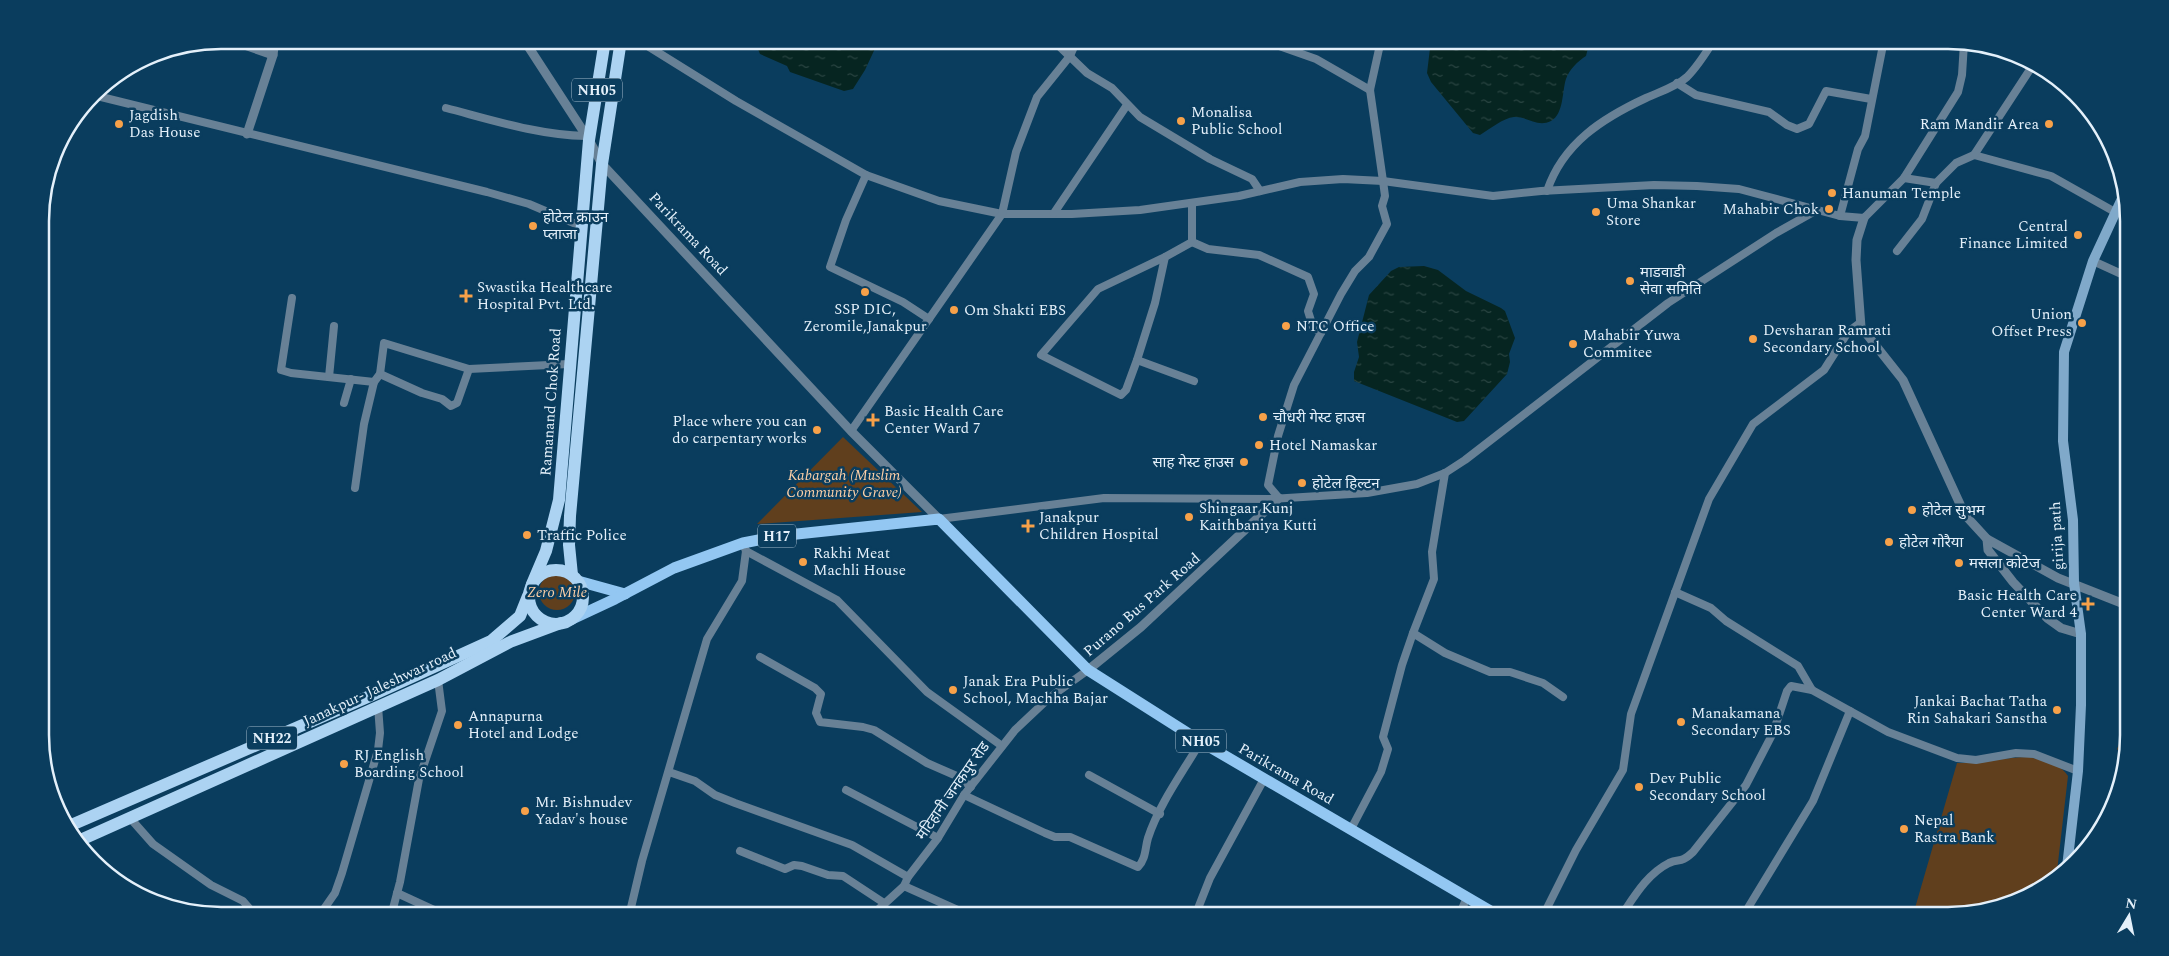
<svg xmlns="http://www.w3.org/2000/svg" width="2169" height="956" viewBox="0 0 2169 956" font-family="Spectral,'Noto Sans Devanagari',serif">
	<style>
		.park { fill: #603f1d }
		.water { fill: url(#water-ripples) }
		.lines { fill: none; stroke-linecap: round; stroke-linejoin: round }
		.minor { stroke: #688196; stroke-width: 8 }
		.tertiary { stroke: #688196; stroke-width: 9 }
		.secondary { stroke: #80a9ca; stroke-width: 10 }
		.primary { stroke: #93c7f2; stroke-width: 11 }
		.trunk { stroke: #acd3f2; stroke-width: 12 }
		.poi-dot { fill: #f7a149; stroke: #0a3d5e; stroke-width: 2 }
		.labels { text-anchor: middle; dominant-baseline: central; stroke-width: 5; stroke-linejoin: round; paint-order: stroke }
		.shield { fill: #0a3d5e; stroke: #a3bacb; stroke-width: 1 }
		.shield-label { font-size: 14px; font-weight: bold; fill: #e4f0fa }
		.poi-label { font-size: 15px; fill: #e4f0fa; stroke: #0a3d5e; text-anchor: start }
		.street-label { font-size: 15px; fill: #e4f0fa; stroke: #0a3d5e }
		.park-label { font-size: 15px; font-style: italic; fill: #fccfa7; stroke: #0a3d5e }
		.rim { fill: none; stroke: #e4f0fa; stroke-width: 2.5 }
	</style>
	<defs>
		<pattern id="water-ripples" width="26" height="14" patternUnits="userSpaceOnUse" patternTransform="scale(1.25)"><rect width="26" height="14" fill="#062521"/><path d="M2 4q2-2 4 0t4 0M15 11q2-2 4 0t4 0" fill="none" stroke="#2a4542"/></pattern>
	</defs>
	<rect width="100%" height="100%" fill="#0a3d5e"/>
	<g class="park">
		<path d="M843,437L922,512L757,524Z"/>
		<circle cx="557" cy="592" r="18"/>
		<path d="M2129,721V736L2124,759L2117,749Z"/>
		<path d="M2029,757C2043,760 2060,763 2068,776L2056,880L2007,906L1960,916H1916L1915,908L1957,763C1981,764 2004,757 2029,757Z"/>
	</g>
	<g class="water">
		<path d="M759,40H879L865,70L853,89L844,91L790,72L787,66L760,54L757,47Z"/>
		<path d="M1431,40H1590L1586,56C1578,61 1569,70 1566,79C1562,91 1564,114 1551,121C1537,128 1527,116 1514,117C1503,118 1490,129 1480,135L1473,133L1431,82L1427,73Z"/>
		<path d="M1424,266L1438,270L1466,291L1501,308L1505,311L1515,338L1509,354L1510,362L1507,374L1464,421L1457,422L1354,381V372L1359,357L1357,342L1369,295L1391,271L1399,267Z"/>
	</g>
	<g class="lines">
		<g class="minor">
			<path d="M638,40L736,101L866,175L939,201L1002,214H1072L1140,210L1239,196L1300,182L1343,179L1383,181L1493,196L1541,191L1654,185L1697,186L1739,189L1840,216L1864,218L1904,178L1958,92L1962,75L1964,43"/>
			<path d="M1046,40L1059,46L1087,73L1112,88L1140,117L1210,159L1252,179L1260,191"/>
			<path d="M1262,40L1316,59L1370,90"/>
			<path d="M1677,83L1696,95L1769,112L1787,125L1797,129L1809,124L1826,91L1871,99"/>
			<path d="M93,95L487,192L529,204L583,227"/>
			<path d="M446,108C492,120 538,135 586,136"/>
			<path d="M1974,155L2051,176L2115,212"/>
			<path d="M866,175L846,220L830,267L903,302L929,319"/>
			<path d="M1904,178L1936,183"/>
			<path d="M1547,191C1563,143 1603,118 1646,98C1659,92 1676,87 1687,77C1698,66 1706,53 1714,40"/>
			<path d="M1192,203V242L1165,257L1155,303L1137,360L1194,381"/>
			<path d="M1054,213L1127,105"/>
			<path d="M1840,216L1858,149L1865,136L1884,40"/>
			<path d="M1192,242L1208,249L1259,255L1308,277L1314,294L1308,311L1313,327L1321,333"/>
			<path d="M1897,251L1922,219L1936,183L1956,163L1974,155L2033,65"/>
			<path d="M2093,261L2128,277"/>
			<path d="M292,298L281,370L291,373L374,382"/>
			<path d="M1137,360L1126,390L1121,395L1041,355L1098,289L1165,257"/>
			<path d="M380,374L422,393L442,399L451,406L457,403L469,369"/>
			<path d="M329,377L334,326"/>
			<path d="M344,403L351,379"/>
			<path d="M851,431L1002,214L1016,152L1037,97L1070,56L1077,40"/>
			<path d="M355,488L364,424L374,382L380,374L384,343L469,369L569,364"/>
			<path d="M1279,498L1268,485L1278,436L1294,385L1341,294L1355,271L1369,257L1387,224L1382,206L1385,196L1383,181L1370,90L1381,40"/>
			<path d="M939,519L1104,498L1271,499L1367,493L1417,484L1445,473L1465,460L1668,303L1776,233L1817,210"/>
			<path d="M746,551L837,600L927,692L1002,746"/>
			<path d="M1675,592L1711,608L1726,621L1798,666L1812,690L1888,732L1957,758L1976,760L2016,753L2034,754L2078,771"/>
			<path d="M1413,633L1434,579L1432,552L1445,473"/>
			<path d="M760,657L815,688L821,694L816,713L820,722L863,727L874,730L927,763L959,777L971,787"/>
			<path d="M669,772L695,781L715,795L735,803L852,845L908,877"/>
			<path d="M1089,775L1160,814"/>
			<path d="M846,790L938,838"/>
			<path d="M964,795L1045,833L1055,837H1070L1138,867C1146,859 1145,848 1148,838C1159,804 1183,772 1201,741"/>
			<path d="M130,818L153,844L211,885L243,901L256,916"/>
			<path d="M1351,829L1381,772L1388,749L1383,737L1402,665L1413,633L1445,653L1490,672H1510L1543,683L1563,697"/>
			<path d="M740,851L785,869L794,865L802,866L828,875L843,876L884,903"/>
			<path d="M904,886L971,916"/>
			<path d="M397,893L447,916"/>
			<path d="M319,916L335,893L342,873L378,750L380,733L378,706"/>
			<path d="M391,916L400,882L419,779L442,711L438,680"/>
			<path d="M629,916L642,861L707,639L742,581L746,551L743,543"/>
			<path d="M871,916L904,886L908,877L938,838L964,795L1015,730L1049,698L1088,670"/>
			<path d="M1195,916L1210,878L1264,779"/>
			<path d="M1459,916L1467,897"/>
			<path d="M1543,916L1576,850L1623,770L1631,714L1709,499L1753,424L1824,370L1848,332L1860,323"/>
			<path d="M1621,916C1634,897 1647,874 1669,863C1680,858 1680,864 1693,852L1746,785L1773,733L1787,691L1791,686L1812,690"/>
			<path d="M1743,916L1813,801L1850,711"/>
		</g>
		<g class="tertiary">
			<path d="M230,40L273,55"/>
			<path d="M524,40L589,140L602,164L851,431L939,519"/>
			<path d="M247,134L273,55L275,40"/>
			<path d="M1864,218L1857,240L1856,260L1861,327L1903,380L1965,515L1987,539L2058,578L2129,606"/>
			<path d="M1987,539L1988,550L2013,582L2047,618L2061,628L2081,634"/>
			<path d="M1088,670L1141,627L1279,498"/>
		</g>
		<path class="secondary" d="M2067,867L2078,771L2081,705V634L2074,583L2073,520L2063,441L2064,352L2093,261L2125,192"/>
		<g class="primary">
			<path d="M578,581L625,594"/>
			<path d="M570,620L615,599L674,568L743,543L778,536L939,519L1088,670L1203,743L1499,916"/>
		</g>
		<g class="trunk">
			<circle cx="556" cy="597" r="27"/>
			<path d="M572,575L569,545L570,516L602,164L621,40"/>
			<path d="M532,584L546,551L559,500L589,140L605,40"/>
			<path d="M69,826L370,696L491,641L520,616L528,596"/>
			<path d="M76,842L438,680L510,642L561,623"/>
		</g>
	</g>
	<g class="poi-dot">
		<circle cx="1181" cy="121" r="5"/>
		<circle cx="119" cy="124" r="5"/>
		<circle cx="2049" cy="124" r="5"/>
		<circle cx="1832" cy="193" r="5"/>
		<circle cx="1829" cy="209" r="5"/>
		<circle cx="1596" cy="212" r="5"/>
		<circle cx="533" cy="226" r="5"/>
		<circle cx="2078" cy="235" r="5"/>
		<circle cx="1630" cy="281" r="5"/>
		<circle cx="865" cy="292" r="5"/>
		<path d="M463.5 288.5h5v5h5v5h-5v5h-5v-5h-5v-5h5z"/>
		<circle cx="954" cy="310" r="5"/>
		<circle cx="2082" cy="323" r="5"/>
		<circle cx="1286" cy="326" r="5"/>
		<circle cx="1753" cy="339" r="5"/>
		<circle cx="1573" cy="344" r="5"/>
		<circle cx="1263" cy="417" r="5"/>
		<path d="M870.5 412.5h5v5h5v5h-5v5h-5v-5h-5v-5h5z"/>
		<circle cx="817" cy="430" r="5"/>
		<circle cx="1259" cy="445" r="5"/>
		<circle cx="1244" cy="462" r="5"/>
		<circle cx="1302" cy="483" r="5"/>
		<circle cx="1912" cy="510" r="5"/>
		<circle cx="1189" cy="517" r="5"/>
		<path d="M1025.5 518.5h5v5h5v5h-5v5h-5v-5h-5v-5h5z"/>
		<circle cx="527" cy="535" r="5"/>
		<circle cx="1889" cy="542" r="5"/>
		<circle cx="803" cy="562" r="5"/>
		<circle cx="1959" cy="563" r="5"/>
		<path d="M2085.5 596.5h5v5h5v5h-5v5h-5v-5h-5v-5h5z"/>
		<circle cx="953" cy="690" r="5"/>
		<circle cx="2057" cy="710" r="5"/>
		<circle cx="1681" cy="722" r="5"/>
		<circle cx="458" cy="725" r="5"/>
		<circle cx="344" cy="764" r="5"/>
		<circle cx="1639" cy="787" r="5"/>
		<circle cx="525" cy="811" r="5"/>
		<circle cx="1904" cy="829" r="5"/>
	</g>
	<g class="labels">
		<g class="shield">
			<rect x="572" y="78.5" width="50" height="23" rx="4"/>
			<rect x="758" y="524.5" width="38" height="23" rx="4"/>
			<rect x="247" y="726.5" width="50" height="23" rx="4"/>
			<rect x="1176" y="729.5" width="50" height="23" rx="4"/>
		</g>
		<g class="shield-label">
			<text x="597" y="90">NH05</text>
			<text x="777" y="536">H17</text>
			<text x="272" y="738">NH22</text>
			<text x="1201" y="741">NH05</text>
		</g>
		<g class="poi-label">
			<text x="1191" y="112">Monalisa<tspan x="1191" dy="17">Public School</tspan></text>
			<text x="129" y="115">Jagdish<tspan x="129" dy="17">Das House</tspan></text>
			<text x="2039" y="124" text-anchor="end">Ram Mandir Area</text>
			<text x="1842" y="193">Hanuman Temple</text>
			<text x="1606" y="203">Uma Shankar<tspan x="1606" dy="17">Store</tspan></text>
			<text x="1819" y="209" text-anchor="end">Mahabir Chok</text>
			<text x="543" y="217">होटेल क्राउन<tspan x="543" dy="17">प्लाजा</tspan></text>
			<text x="2068" y="226" text-anchor="end">Central<tspan x="2068" dy="17">Finance Limited</tspan></text>
			<text x="1640" y="272">माडवाडी<tspan x="1640" dy="17">सेवा समिति</tspan></text>
			<text x="477" y="287">Swastika Healthcare<tspan x="477" dy="17">Hospital Pvt. Ltd.</tspan></text>
			<text x="865" y="309" text-anchor="middle">SSP DIC,<tspan x="865" dy="17">Zeromile,Janakpur</tspan></text>
			<text x="964" y="310">Om Shakti EBS</text>
			<text x="2072" y="314" text-anchor="end">Union<tspan x="2072" dy="17">Offset Press</tspan></text>
			<text x="1296" y="326">NTC Office</text>
			<text x="1763" y="330">Devsharan Ramrati<tspan x="1763" dy="17">Secondary School</tspan></text>
			<text x="1583" y="335">Mahabir Yuwa<tspan x="1583" dy="17">Commitee</tspan></text>
			<text x="884" y="411">Basic Health Care<tspan x="884" dy="17">Center Ward 7</tspan></text>
			<text x="1273" y="417">चौधरी गेस्ट हाउस</text>
			<text x="807" y="421" text-anchor="end">Place where you can<tspan x="807" dy="17">do carpentary works</tspan></text>
			<text x="1269" y="445">Hotel Namaskar</text>
			<text x="1234" y="462" text-anchor="end">साह गेस्ट हाउस</text>
			<text x="1312" y="483">होटेल हिल्टन</text>
			<text x="1199" y="508">Shingaar Kunj<tspan x="1199" dy="17">Kaithbaniya Kutti</tspan></text>
			<text x="1922" y="510">होटेल सुभम</text>
			<text x="1039" y="517">Janakpur<tspan x="1039" dy="17">Children Hospital</tspan></text>
			<text x="537" y="535">Traffic Police</text>
			<text x="1899" y="542">होटेल गोरैया</text>
			<text x="813" y="553">Rakhi Meat<tspan x="813" dy="17">Machli House</tspan></text>
			<text x="1969" y="563">मसला कोटेज</text>
			<text x="2077" y="595" text-anchor="end">Basic Health Care<tspan x="2077" dy="17">Center Ward 4</tspan></text>
			<text x="963" y="681">Janak Era Public<tspan x="963" dy="17">School, Machha Bajar</tspan></text>
			<text x="2047" y="701" text-anchor="end">Jankai Bachat Tatha<tspan x="2047" dy="17">Rin Sahakari Sanstha</tspan></text>
			<text x="1691" y="713">Manakamana<tspan x="1691" dy="17">Secondary EBS</tspan></text>
			<text x="468" y="716">Annapurna<tspan x="468" dy="17">Hotel and Lodge</tspan></text>
			<text x="354" y="755">RJ English<tspan x="354" dy="17">Boarding School</tspan></text>
			<text x="1649" y="778">Dev Public<tspan x="1649" dy="17">Secondary School</tspan></text>
			<text x="535" y="802">Mr. Bishnudev<tspan x="535" dy="17">Yadav's house</tspan></text>
			<text x="1914" y="820">Nepal<tspan x="1914" dy="17">Rastra Bank</tspan></text>
		</g>
		<g class="street-label">
			<text transform="translate(688 234) rotate(47)">Parikrama Road</text>
			<text transform="translate(551 402) rotate(-86)">Ramanand Chok Road</text>
			<text transform="translate(2057 536) rotate(-93)">girija path</text>
			<text transform="translate(1142 605) rotate(-41)">Purano Bus Park Road</text>
			<text transform="translate(380 687) rotate(-25)">Janakpur- Jaleshwar road</text>
			<text transform="translate(1286 774) rotate(30)">Parikrama Road</text>
			<text transform="translate(953 791) rotate(-55)">मटिहानी जनकपुर रोड</text>
		</g>
		<g class="park-label">
			<text x="844" y="475">Kabargah (Muslim<tspan x="844" dy="17">Community Grave)</tspan></text>
			<text x="557" y="592">Zero Mile</text>
		</g>
	</g>
	<path d="M0 0H2169V956H0ZM221 49H1948A172 172 0 0 1 2120 221V735A172 172 0 0 1 1948 907H221A172 172 0 0 1 49 735V221A172 172 0 0 1 221 49Z" fill="#0a3d5e" fill-rule="evenodd"/>
	<path class="rim" d="M221 49H1948A172 172 0 0 1 2120 221V735A172 172 0 0 1 1948 907H221A172 172 0 0 1 49 735V221A172 172 0 0 1 221 49Z"/>
	<g transform="translate(2129 916) rotate(10)" stroke="#0a3d5e" stroke-width="4" paint-order="stroke">
	<path d="M0-4L9 19L0 12L-9 19Z" fill="#e4f0fa"/>
	<text y="-8" font-size="14" font-weight="bold" text-anchor="middle" fill="#e4f0fa">N</text>
	</g>
</svg>
